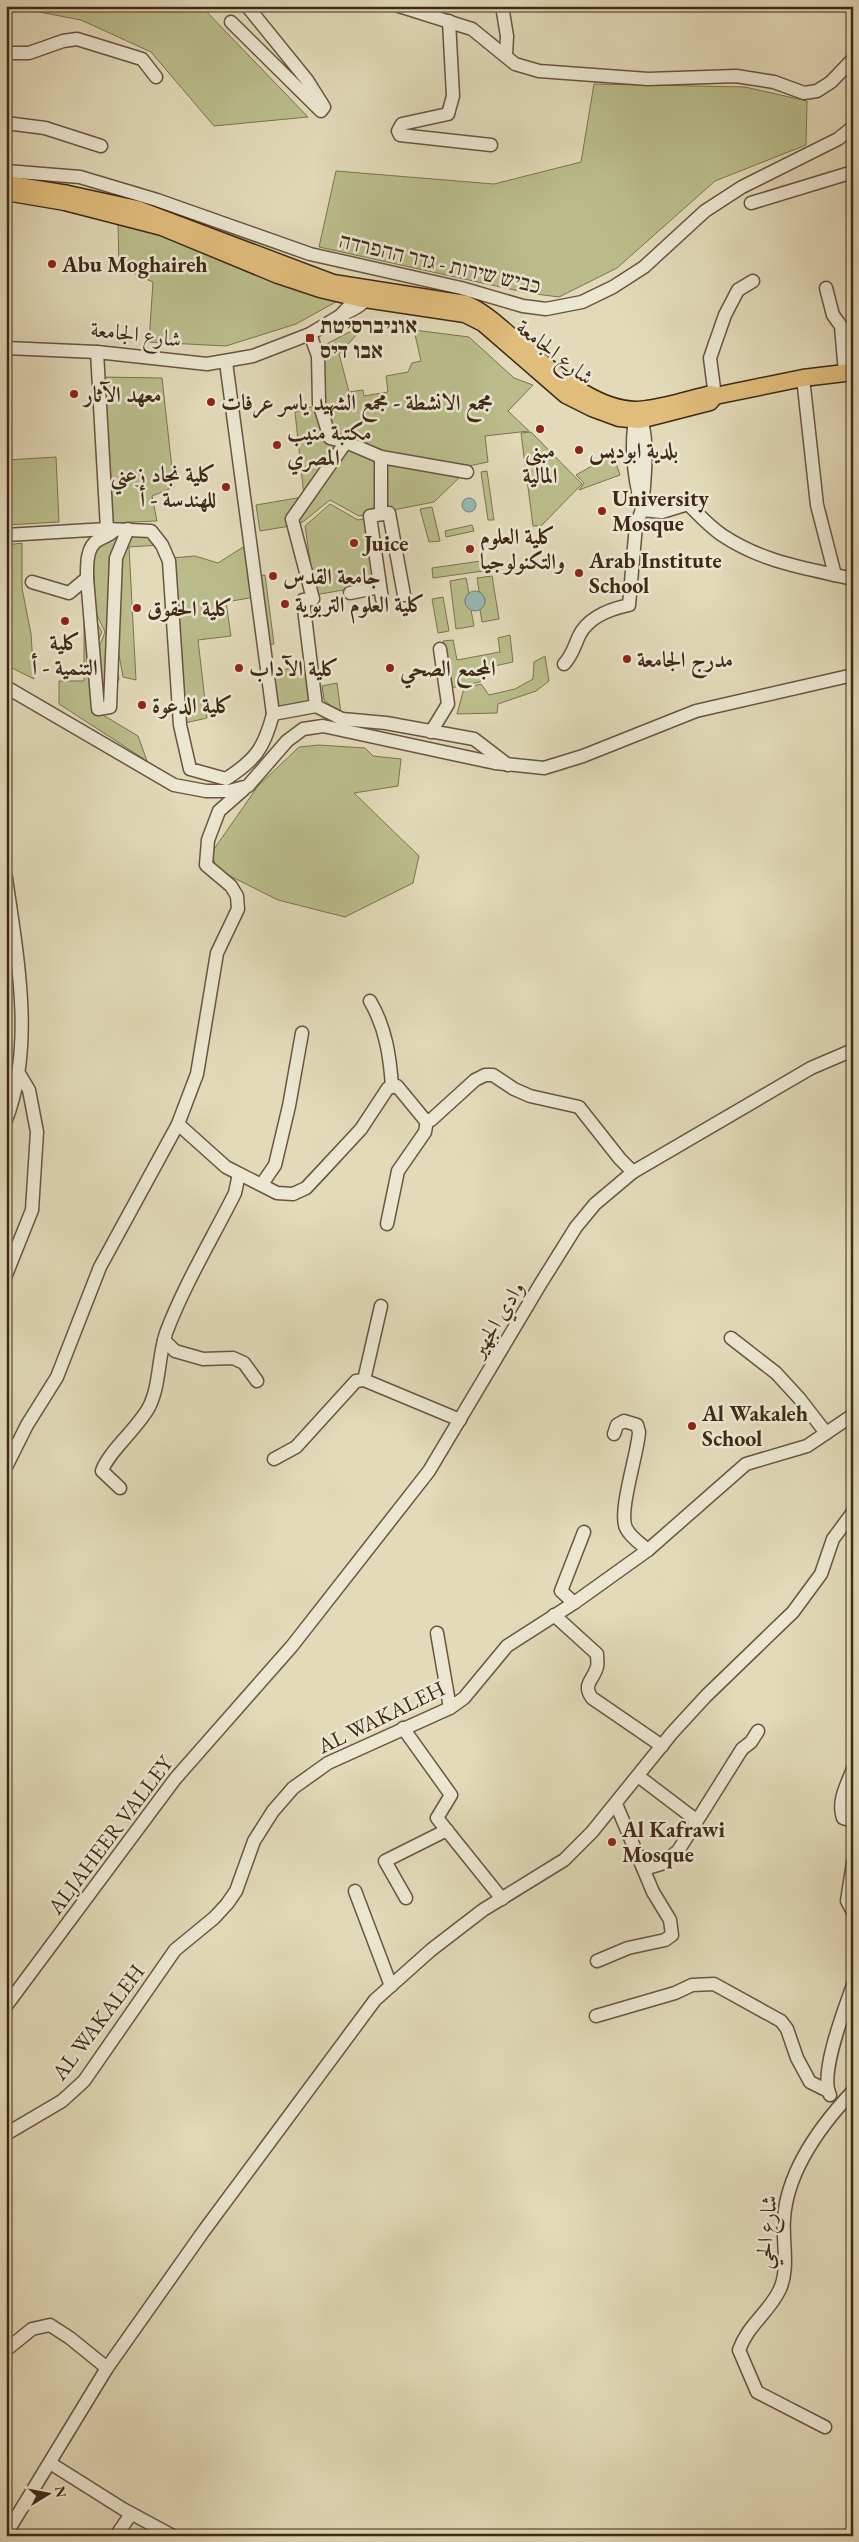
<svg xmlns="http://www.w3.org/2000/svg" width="859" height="2542" viewBox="0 0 859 2542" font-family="'EB Garamond',Amiri,'Frank Ruhl Libre',serif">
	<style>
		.green { fill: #babd8b; stroke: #7c7350 }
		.water { fill: #96bab5; stroke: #738075 }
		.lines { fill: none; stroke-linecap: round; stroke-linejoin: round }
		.minor-casing { stroke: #68553f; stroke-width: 15 }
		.major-casing { stroke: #3f2916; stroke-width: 19 }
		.minor { stroke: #ece7d2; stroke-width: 12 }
		.major { stroke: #e1bd7c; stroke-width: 16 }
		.poi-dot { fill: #8f2418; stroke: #ece7d2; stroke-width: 2 }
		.labels { text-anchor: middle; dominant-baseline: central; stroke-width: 5; stroke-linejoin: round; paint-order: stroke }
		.street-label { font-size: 22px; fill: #3f2916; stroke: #ece7d2 }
		.poi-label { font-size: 22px; font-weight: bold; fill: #3f2916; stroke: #ece7d2; text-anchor: start }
	</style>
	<rect width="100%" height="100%" fill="#e2dab9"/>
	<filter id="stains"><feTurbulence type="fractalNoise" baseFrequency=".004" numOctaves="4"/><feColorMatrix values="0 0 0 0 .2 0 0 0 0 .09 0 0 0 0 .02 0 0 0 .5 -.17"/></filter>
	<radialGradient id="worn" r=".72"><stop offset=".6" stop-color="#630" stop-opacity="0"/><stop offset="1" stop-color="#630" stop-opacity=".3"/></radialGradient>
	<g class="green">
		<path d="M8,6H201L308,117L214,126L151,52L81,20Z"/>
		<path d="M594,84L745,87L807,101L806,145L715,181L617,268L559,297L528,293L319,247L336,171L494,184L581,162Z"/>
		<path d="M118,222L223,252L343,298L296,324L226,346L149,342L153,282L119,267Z"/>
		<path d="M414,330L469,337L514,378L533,385L508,411L529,431L485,436L488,462L464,467L381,452L334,433C325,405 318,376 323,346L349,332H359L339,354L349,392L363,390L364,396L388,392L386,376L408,372L412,363L421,361Z"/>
		<path d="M101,377L162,378L174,487L152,496L157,521L111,523Z"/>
		<path d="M317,405L329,440L343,443L304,496L295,412Z"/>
		<path d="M531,432L582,484L541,526H533L521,433Z"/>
		<path d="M347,444L378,458V512L359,516L330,500L304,521L296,525Z"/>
		<path d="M613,454L620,475L579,490L584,483L576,475Z"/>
		<path d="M56,457L59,522L6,525V460Z"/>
		<path d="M383,462L462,475L434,502L383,512Z"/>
		<path d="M487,471L494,520H488L481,472Z"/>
		<path d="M303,497L290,526L260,531L256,505Z"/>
		<path d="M330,504L358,520L368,518L377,584L315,595L305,526Z"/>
		<path d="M432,507L440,541L429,542L420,509Z"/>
		<path d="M472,525L474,531L446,537L445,531Z"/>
		<path d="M126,531L111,635L119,679L108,705L100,707L95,658L105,632L95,611L92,550Z"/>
		<path d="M129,531L150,532L160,545L129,547L136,680L123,677L115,633L118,558Z"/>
		<path d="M22,543V588L31,634L34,679L6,665V545Z"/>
		<path d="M248,544L255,597L226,602L231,636L198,640L207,718L185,723L171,558L195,556L218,563Z"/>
		<path d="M481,561L483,571L433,578L432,568Z"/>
		<path d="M265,575L274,644L266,645L257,576Z"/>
		<path d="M492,576L499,619L482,622L480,610L485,600L479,591L477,578Z"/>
		<path d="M466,578L469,593L465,602L471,610L474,626L456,629L450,581Z"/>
		<path d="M443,597L449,631L438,633L432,599Z"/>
		<path d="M84,600L102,632L91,656L98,712L138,736L147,761L59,704V681H84Z"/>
		<path d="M510,635L513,662L485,668L480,682L450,688L443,641L453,640L457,660L500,652L498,638Z"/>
		<path d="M545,656L549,681L536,691L498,704L497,713L457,714L464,688L481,684L489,695L515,689L533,679L534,662Z"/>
		<path d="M307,665L312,703L277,709L272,672Z"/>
		<path d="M337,683L341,714L324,700L322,686Z"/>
		<path d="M319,745L365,748L373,756L401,759L398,786L354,793L419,856L413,883L345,917L278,900L216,869L212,852L258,786L299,747Z"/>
	</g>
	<g class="water">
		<circle cx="469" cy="505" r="7"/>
		<circle cx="475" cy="601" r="10"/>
	</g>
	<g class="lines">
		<defs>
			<g id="minor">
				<path d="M399,6L472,29L515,64L539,71L648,79L736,76L774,82L804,93L817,91L831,82L853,59"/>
				<path d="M502,6L507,36L506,55"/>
				<path d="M449,21L453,96L448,114L402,124L398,131L400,135L491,145"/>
				<path d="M231,22L321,111L324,107L307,80L247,6"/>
				<path d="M6,53H29L63,41L77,39L142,59L156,77"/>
				<path d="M6,123L45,128L101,146"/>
				<path d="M6,171L80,177L157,200L310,254L461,288L523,306L546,309L582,302L613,287L644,267L705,211L742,187L838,139L853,127"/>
				<path d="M751,203L853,172"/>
				<path d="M826,288L833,315L841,326L845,373"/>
				<path d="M370,289C367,305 353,309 340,316L353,302Z"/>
				<path d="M310,334L318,356L319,403L330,438L346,442L381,457L467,472"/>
				<path d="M6,348L97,352L207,364L253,356L310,334L340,316"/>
				<path d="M97,352L107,529L151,531L162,545L169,561L180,725L190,769L226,779C255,760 264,749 273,714L226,362"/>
				<path d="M803,378L817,505L835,575"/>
				<path d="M715,396L710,358L725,315L738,290L753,281"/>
				<path d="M637,410C651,434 644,482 642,510C634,476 629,444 637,410Z"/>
				<path d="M346,442L292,519L313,599L303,600L316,706L342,719L386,723L474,739L508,765"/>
				<path d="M381,514V457"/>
				<path d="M6,535L107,529"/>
				<path d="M87,578L98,709L110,707L116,558L128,529"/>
				<path d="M32,582L69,593L87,578C87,566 86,547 98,540C105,536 109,536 115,530"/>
				<path d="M350,593L380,587"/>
				<path d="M382,599L370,516L389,513L404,595"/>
				<path d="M564,664C572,656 574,647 579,636C588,617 610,609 629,605L636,525L642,510L662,512L688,504C699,515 710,527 722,535C764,563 806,568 853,579"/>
				<path d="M6,687L174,785L206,791H229L248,786L287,741L303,729L323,726L495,763L544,768L583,756L696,711L853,675"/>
				<path d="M273,714L316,706"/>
				<path d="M431,732L448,704L440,649"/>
				<path d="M6,878C17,955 35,1046 6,1120"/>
				<path d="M370,1001C386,1028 390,1057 392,1087"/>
				<path d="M178,1124L226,1167L277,1193L293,1194L306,1188L322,1171L361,1129L388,1088L397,1086L425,1120H431L475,1080L485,1075H493L514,1089L530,1096L579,1107L620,1159L633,1172"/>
				<path d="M262,1184L275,1165L289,1106L302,1033"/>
				<path d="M387,1224L398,1171L425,1132L427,1120"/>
				<path d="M6,1275L32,1210L37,1132L29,1090L20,1075"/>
				<path d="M731,1338L776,1373L799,1398L826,1433"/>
				<path d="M164,1340L175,1351L203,1359L233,1358L244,1363L257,1381"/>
				<path d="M364,1380L381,1306"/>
				<path d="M614,1434L617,1425L624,1421L637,1425L639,1432C638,1453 618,1511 626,1528C631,1538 640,1543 648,1550"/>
				<path d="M274,1459L296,1447L356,1381L364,1380L460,1420"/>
				<path d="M6,1467L27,1425L57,1377L100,1267L178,1124L197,1074L217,953L238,909L237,896L231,886L206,865L208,840L219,811L244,789"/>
				<path d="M120,1488L102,1471C108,1452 138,1428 149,1407C160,1386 158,1357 166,1333C184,1285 212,1239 235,1193L239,1174"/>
				<path d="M574,1603L561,1591L584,1532"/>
				<path d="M554,1615L597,1654C597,1658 598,1664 597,1667C593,1681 582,1684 592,1698L662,1746"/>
				<path d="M437,1633L450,1708"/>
				<path d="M403,1728L451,1795L437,1818L502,1899"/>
				<path d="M853,1769C847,1784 837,1802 843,1818L853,1821"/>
				<path d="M638,1776L696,1820"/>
				<path d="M853,1863L847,1901L853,1912"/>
				<path d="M644,1869L661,1864L678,1851L742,1749L751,1742L758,1731"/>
				<path d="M355,1891L391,1986"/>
				<path d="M406,1898L385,1861L447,1830"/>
				<path d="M597,1961L628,1948L665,1940L672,1935L670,1920L653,1892L616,1804"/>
				<path d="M6,2006L175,1779L292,1646L429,1471L541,1283L576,1227L595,1204L633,1172L811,1068L853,1050"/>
				<path d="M596,2016L675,1993L692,1985L714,1984L781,2021L787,2029L797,2058L810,2082L828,2091"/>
				<path d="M830,2095C819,2074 845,2008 853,1985"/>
				<path d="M6,2134L62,2101L84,2081L175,1950L214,1918L227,1904L236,1891L254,1841L273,1811L293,1788L328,1763L450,1708L464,1698L507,1646L574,1603L648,1550L746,1464L807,1446L853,1415"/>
				<path d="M6,2350L32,2329L50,2325L70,2338L107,2368"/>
				<path d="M825,2427L757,2392L739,2350C748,2325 768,2313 779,2291C790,2270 782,2241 784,2219C787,2171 821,2125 853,2091"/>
				<path d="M50,2463L123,2509L173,2536"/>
				<path d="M6,2534L107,2368L203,2232L375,2000L431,1950L483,1910L564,1860L592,1832L672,1733L706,1696L793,1612L821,1574L833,1539L853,1512"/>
				<path d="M116,2536L131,2514"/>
			</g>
			<g id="major">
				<path d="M6,184L68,194L137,209L333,283L466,304C487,313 503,330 521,345C553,372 602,417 647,409C669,406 690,399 711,394L715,396L710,402L640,420L619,418L592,408L566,395L483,323L465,314L358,298L320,289L278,275L162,227L65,202L6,192"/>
				<path d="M715,396L803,378L853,372"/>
			</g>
		</defs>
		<use href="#minor" class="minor-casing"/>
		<use href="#major" class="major-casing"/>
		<use href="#minor" class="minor"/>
		<use href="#major" class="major"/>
	</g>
	<g class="poi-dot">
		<circle cx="52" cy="264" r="5"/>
		<rect x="305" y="333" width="10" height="10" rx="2.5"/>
		<circle cx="74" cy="394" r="5"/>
		<circle cx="211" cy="402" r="5"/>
		<circle cx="540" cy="429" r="5"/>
		<circle cx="277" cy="445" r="5"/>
		<circle cx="579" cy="450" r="5"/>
		<circle cx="226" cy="487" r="5"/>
		<circle cx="602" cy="511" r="5"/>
		<circle cx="354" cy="543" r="5"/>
		<circle cx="470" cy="549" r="5"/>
		<circle cx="579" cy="573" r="5"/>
		<circle cx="273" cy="576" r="5"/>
		<circle cx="285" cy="604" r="5"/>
		<circle cx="137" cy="608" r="5"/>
		<circle cx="65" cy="621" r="5"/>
		<circle cx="627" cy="659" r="5"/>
		<circle cx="239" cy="668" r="5"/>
		<circle cx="390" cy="668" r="5"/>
		<circle cx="142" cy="705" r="5"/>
		<circle cx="692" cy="1426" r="5"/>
		<circle cx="612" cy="1842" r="5"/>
	</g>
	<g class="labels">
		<g class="street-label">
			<text transform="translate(440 263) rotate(13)">כביש שירות - גדר ההפרדה</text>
			<text transform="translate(136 334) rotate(7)">شارع الجامعة</text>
			<text transform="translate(555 352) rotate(38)">شارع الجامعة</text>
			<text transform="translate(497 1319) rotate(-59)">وادي الجهير</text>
			<text transform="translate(381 1717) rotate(-26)">AL WAKALEH</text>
			<text transform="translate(110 1835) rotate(-53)">ALJAHEER VALLEY</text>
			<text transform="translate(98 2022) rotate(-53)">AL WAKALEH</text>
			<text transform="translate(766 2232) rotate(-85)">شارع الحي</text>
		</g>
		<g class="poi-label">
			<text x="62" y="264">Abu Moghaireh</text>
			<text x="320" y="325">אוניברסיטת<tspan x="320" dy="25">אבו דיס</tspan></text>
			<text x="84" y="394">معهد الآثار</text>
			<text x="221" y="402">مجمع الانشطة - مجمع الشهيد ياسر عرفات</text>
			<text x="287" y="432">مكتبة منيب<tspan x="287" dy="25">المصري</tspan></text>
			<text x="540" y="450" text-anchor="middle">مبنى<tspan x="540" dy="25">المالية</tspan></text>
			<text x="589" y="450">بلدية ابوديس</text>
			<text x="216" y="474" text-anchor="end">كلية نجاد زعني<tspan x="216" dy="25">للهندسة - أ</tspan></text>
			<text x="612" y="498">University<tspan x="612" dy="25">Mosque</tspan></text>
			<text x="480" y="536">كلية العلوم<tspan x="480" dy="25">والتكنولوجيا</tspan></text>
			<text x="364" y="543">Juice</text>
			<text x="589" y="560">Arab Institute<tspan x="589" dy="25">School</tspan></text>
			<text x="283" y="576">جامعة القدس</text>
			<text x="295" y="604">كلية العلوم التربوية</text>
			<text x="147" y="608">كلية الحقوق</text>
			<text x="65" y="642" text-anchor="middle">كلية<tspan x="65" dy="25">التنمية - أ</tspan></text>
			<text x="637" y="659">مدرج الجامعة</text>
			<text x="249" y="668">كلية الآداب</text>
			<text x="400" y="668">المجمع الصحي</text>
			<text x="152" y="705">كلية الدعوة</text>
			<text x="702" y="1413">Al Wakaleh<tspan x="702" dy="25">School</tspan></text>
			<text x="622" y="1829">Al Kafrawi<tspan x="622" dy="25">Mosque</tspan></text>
		</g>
	</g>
	<rect width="859" height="2542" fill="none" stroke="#e2dab9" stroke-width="25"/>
	<rect x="8" y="8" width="844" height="2527" fill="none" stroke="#3f2916" stroke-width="2.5"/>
	<rect x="12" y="12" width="834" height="2517" fill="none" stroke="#3f2916"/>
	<g transform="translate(48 2494) rotate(80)" stroke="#ece7d2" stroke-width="4" paint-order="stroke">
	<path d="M0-4L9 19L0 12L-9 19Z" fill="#3f2916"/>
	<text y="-8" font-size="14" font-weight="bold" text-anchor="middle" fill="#3f2916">N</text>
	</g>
	<rect width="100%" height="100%" filter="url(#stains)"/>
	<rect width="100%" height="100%" fill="url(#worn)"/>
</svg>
